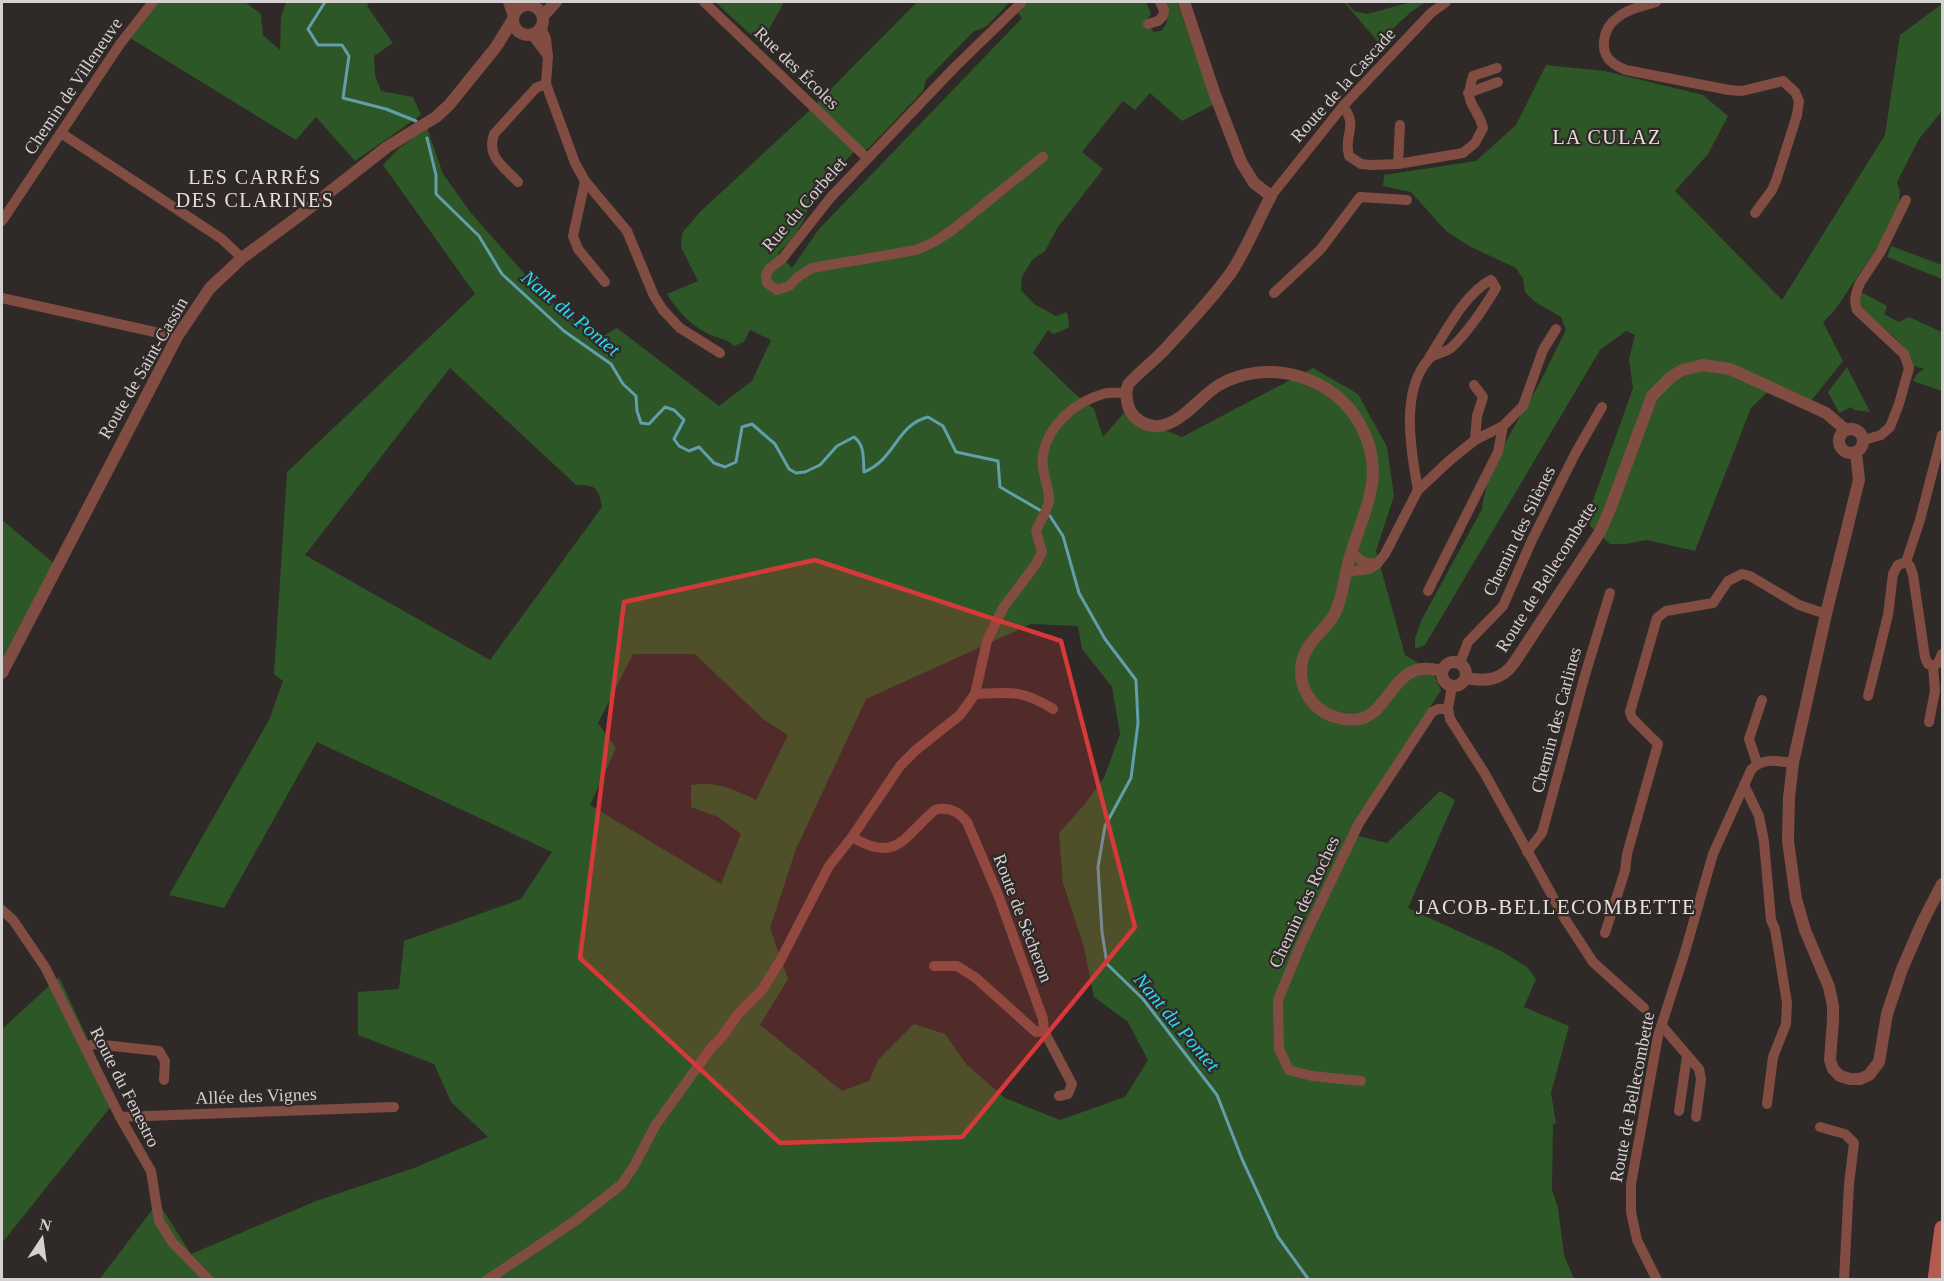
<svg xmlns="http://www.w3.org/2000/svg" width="1944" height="1281" viewBox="0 0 1944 1281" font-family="Georgia,serif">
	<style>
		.green { fill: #2d5726; fill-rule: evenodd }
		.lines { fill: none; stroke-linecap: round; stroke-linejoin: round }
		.stream { stroke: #629eab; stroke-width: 3 }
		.minor { stroke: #814c42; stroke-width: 10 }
		.tertiary { stroke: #814c42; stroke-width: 12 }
		.secondary { stroke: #b15c4d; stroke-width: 15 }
		.marked { fill: #d63939; fill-opacity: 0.2; stroke: #d63939; stroke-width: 4.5; stroke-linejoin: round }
		.labels { text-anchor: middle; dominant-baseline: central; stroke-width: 4.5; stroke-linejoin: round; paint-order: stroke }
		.street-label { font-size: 18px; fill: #d5d1d0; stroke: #2f2927 }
		.neighbourhood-label { font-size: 20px; letter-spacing: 1.5px; fill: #e6dedb; stroke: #2f2927 }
		.water-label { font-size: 20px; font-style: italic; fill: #28d8f9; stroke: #2f2927 }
		.quarter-label { font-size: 21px; letter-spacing: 1.5px; fill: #e6dedb; stroke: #2f2927 }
	</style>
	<rect width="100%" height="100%" fill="#2f2927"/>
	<g class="green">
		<path d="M159,2H245L261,14L263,35L280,50L281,17L286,2H370L367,6L393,43L374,56L375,75L381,91L413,97L421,115L355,161L316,117L296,140L130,38Z"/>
		<path d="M715,2H784L761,44Z"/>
		<path d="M917,2H1010L987,26L973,32L926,80L923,91L868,149L854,152L812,197L804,220L792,239L778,253L792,268L819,229L1022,18L1018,13L1029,2H1146L1151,14L1145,22L1154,32L1161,31C1170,21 1169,13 1164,2H1177L1213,105L1182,121L1150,93L1135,110L1123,101L1082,152L1103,169L1058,227L1045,251L1032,260L1022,277L1021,290L1034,304L1056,316L1067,312L1069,323L1068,328L1054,334L1048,330L1033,353L1073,392L1094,409L1103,437L1124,413L1182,437L1313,368L1358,394L1387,447L1394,496L1376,551L1405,655L1432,671L1441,690L1350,834L1387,843L1440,791L1455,800L1408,908L1503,952L1527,967L1536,979L1524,1007L1569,1026L1551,1093L1556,1123L1553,1124L1552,1190L1558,1208L1564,1255L1574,1279L99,1280L158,1202L191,1254L316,1201L414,1168L488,1137L451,1102L434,1064L358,1035V992L399,989L404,941L521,899L552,852L317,742L224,908L169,895L269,720L283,681L274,674L287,472L475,294L383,165L399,148L427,128L443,174L471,213L544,296L598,339L617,328L719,406L752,381L771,340L750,330L744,342L734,346C727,339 721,339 713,336C693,328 678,312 667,294L698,281L681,247L682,233L700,212L809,111ZM450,368L576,485C596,485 598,487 602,507L490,660L305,555ZM1031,624L1078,626L1082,649L1112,687L1120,734L1104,778L1085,804L1059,833L1063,883L1084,947L1094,997L1128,1022L1148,1060L1125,1097L1060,1120L1005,1098L967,1065L945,1034L914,1024L878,1060L869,1081L842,1091L760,1025L788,979L770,928L796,849L866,699ZM633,654H695L763,719L788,735L756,800C733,789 717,781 691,785V807L718,817L741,834L721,884L590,805L616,748L598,723Z"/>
		<path d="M1344,2H1346L1354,11L1367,14L1411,2H1426L1412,11L1378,42Z"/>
		<path d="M1942,4V111L1919,139L1897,182L1900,191L1899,206L1880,243L1835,310L1823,322L1843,361L1810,402L1774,386L1751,408L1695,551L1647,540L1625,544H1610L1590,526L1591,506L1633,388L1629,359L1635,335L1626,331L1600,350L1425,645L1415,649V639L1421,621L1482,509C1487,466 1516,425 1537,388C1547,369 1556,349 1566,330L1561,317L1535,302L1525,292L1523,279L1516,268L1469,246L1446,231L1411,192L1383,186L1384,175L1476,161L1516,125L1546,65L1605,71L1703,95L1728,116L1708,154L1675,191L1782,300L1885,135L1900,35Z"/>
		<path d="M1891,246L1942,265V279L1887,257Z"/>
		<path d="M1861,292L1887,306L1884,314L1899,322L1909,317L1942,332V391L1913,381L1917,374L1924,369L1911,365C1906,335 1873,327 1858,302Z"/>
		<path d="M1847,367L1870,412L1854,410L1851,407L1839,413L1828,392Z"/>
		<path d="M2,520L56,565L2,665Z"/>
		<path d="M59,977L116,1100L2,1243V1029Z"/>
	</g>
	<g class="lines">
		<g class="stream">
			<path d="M325,2L308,29L318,45H342L349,56L343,98L386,109L416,121"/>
			<path d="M427,138L436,175V194L479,236L502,274L564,331L611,364L623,384L636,396L637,411L641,423L649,424L665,407L674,410L684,420L674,439L679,446L689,451L699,447L714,463L725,467L736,462L742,427L752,424L775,444L789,469L796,473L805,472L820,465L837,446L854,437C865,445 863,458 864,472C896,459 896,425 928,417L943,426L956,452L998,461L1000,487L1050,516L1063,536L1079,593L1105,639L1136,680L1138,723L1131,778L1105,826L1098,867L1102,932L1107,964L1143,999L1217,1095L1242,1159L1278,1237L1309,1280"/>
		</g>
		<g class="minor">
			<path d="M508,2L513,16"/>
			<path d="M510,2L522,6"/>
			<path d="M704,2L867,158"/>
			<path d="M1022,2L954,68L831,197L782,259L769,269L766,276L767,283L777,290L789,286L799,276L812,268L916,250L934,242L951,231L1043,157"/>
			<path d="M1656,2C1643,6 1628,9 1617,18C1603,28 1598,52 1613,63C1616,66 1622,68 1626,70L1729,90L1742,91L1783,81L1795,92L1799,101L1797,115L1776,181L1772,190L1755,213"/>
			<path d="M1148,24L1158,21L1163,16L1164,10L1160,2"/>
			<path d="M541,27L546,39L548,56L546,84L575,163L585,181L627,231L654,296L663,310L680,328L720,353"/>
			<path d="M532,35L548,56"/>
			<path d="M1468,93L1498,82"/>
			<path d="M1343,106C1359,128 1343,133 1349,156L1361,164L1371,165L1398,164L1463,153L1475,143L1483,128C1476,102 1463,107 1473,76L1497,68"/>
			<path d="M61,133L222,239L242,258"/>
			<path d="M1398,164L1400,125"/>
			<path d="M585,181L573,236L578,249L605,282"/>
			<path d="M518,182C504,167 486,157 494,134L536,88L546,84"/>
			<path d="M1271,196L1343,106L1431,13L1446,2"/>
			<path d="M2,221L120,44L153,2"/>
			<path d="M1274,293L1320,250L1360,197L1407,200"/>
			<path d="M2,298L177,337"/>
			<path d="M1474,385L1483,397L1477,416L1475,440"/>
			<path d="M1864,440L1881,435L1890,427L1899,404L1909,368L1904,354L1857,310C1853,300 1856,293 1860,283L1881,251L1906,200"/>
			<path d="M1418,490C1411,452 1400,392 1428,360C1433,353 1445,354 1452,347C1469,331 1484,308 1496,288L1491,280C1465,293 1445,333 1429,358"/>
			<path d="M1351,552L1363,562L1377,564"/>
			<path d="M1906,562L1920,520L1942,435"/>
			<path d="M1906,562L1910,566L1913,575L1925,657L1928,664L1933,666L1938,663L1942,654"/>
			<path d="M1345,572L1369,569L1377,564L1385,554L1418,490L1449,461L1475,440L1503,426L1523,406L1543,350L1556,329"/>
			<path d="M1428,591L1498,452L1503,426"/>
			<path d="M1460,663L1468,642L1503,606L1532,540L1575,454L1602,407"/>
			<path d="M1452,686L1448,709L1450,719L1485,774L1565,919L1593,962L1644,1008"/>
			<path d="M975,694C1010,692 1023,690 1053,709"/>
			<path d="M1868,696L1888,615L1893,574L1898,565L1906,562"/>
			<path d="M1929,722L1935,691L1933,666"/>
			<path d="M1757,763L1749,739L1762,700"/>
			<path d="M1744,785L1759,816L1764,842L1771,920L1775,929L1787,1003L1786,1024L1773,1057L1767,1104"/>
			<path d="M852,837C897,864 903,837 935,810C949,806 959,812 967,822L999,897L1043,1019L1044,1031L1036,1032L976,978L957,966H934"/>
			<path d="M1527,852L1542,833L1585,675L1610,593"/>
			<path d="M2,910L13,920L45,967L120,1117L151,1171L159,1221L173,1243L209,1280"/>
			<path d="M1605,933L1625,871L1627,854L1658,744L1632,718L1630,712L1657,618L1666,611L1713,603L1728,581L1742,574L1750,576L1799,605L1826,614"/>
			<path d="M1662,1026L1699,1069L1701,1079L1696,1117"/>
			<path d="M1044,1031L1072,1084L1068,1094L1059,1096"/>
			<path d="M86,1047L94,1044L159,1051L165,1061L164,1080"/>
			<path d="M1361,1081L1312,1076L1289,1070L1279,1049L1278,1000L1301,944L1359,823L1432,712L1438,709H1448"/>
			<path d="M1679,1111L1687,1056"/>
			<path d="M120,1117L394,1107"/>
			<path d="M1820,1127L1845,1134L1854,1143L1849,1184L1844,1280"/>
			<path d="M487,1280L575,1221L622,1184L634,1166L655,1126L711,1048L721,1038L738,1014L762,990L780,961L829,866L852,837L900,766L916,750L960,715L975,694L987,641L1003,608L1036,564L1042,552L1036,531C1040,521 1047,512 1049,501C1050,488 1040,471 1043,455C1048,425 1075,402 1103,394C1110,392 1118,393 1126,393"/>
			<path d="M1657,1280L1637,1240L1631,1212V1184L1658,1036L1685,952L1713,854L1751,770C1763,757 1777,761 1793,763"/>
		</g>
		<g class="tertiary">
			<path d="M1184,2L1214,92L1241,162L1254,183L1271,196C1258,220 1247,248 1232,271C1214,297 1188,324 1167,347C1159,357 1132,378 1128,385C1126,390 1126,395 1127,400C1129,419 1149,431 1167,424C1187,417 1201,396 1219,385C1268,357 1335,376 1361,426C1388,476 1362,513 1349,560C1344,578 1343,597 1335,613C1326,631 1306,641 1302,662C1297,686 1312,710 1335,717C1395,736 1382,654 1442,671"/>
			<circle cx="528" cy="20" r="15"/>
			<path d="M543,16L556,2"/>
			<circle cx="1851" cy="441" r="12"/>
			<path d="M1856,453L1859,480L1826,614L1793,763L1789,798L1788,841L1796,899L1805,930L1829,987L1833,1006V1020L1830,1060L1833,1069L1840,1076L1850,1079H1860L1869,1075L1879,1062L1887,1014L1902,969L1922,923L1942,884"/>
			<circle cx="1454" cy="674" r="12"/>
			<path d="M2,673L177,337L210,288L242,258L299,216L387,147L436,117L449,105L496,47L512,21"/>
			<path d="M1466,678C1486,682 1502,680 1514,663L1600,532L1610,509L1652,396L1671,377L1682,370L1703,365L1730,369L1826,413L1846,430"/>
		</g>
		<path class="secondary" d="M1935,1280L1942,1228"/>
	</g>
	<path class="marked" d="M815,560L1061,641L1135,927L962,1137L780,1143L580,958L624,602Z"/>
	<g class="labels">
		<g class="street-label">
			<text transform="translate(797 68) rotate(44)">Rue des Écoles</text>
			<text transform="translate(1343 85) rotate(-48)">Route de la Cascade</text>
			<text transform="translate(73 86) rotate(-56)">Chemin de Villeneuve</text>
			<text transform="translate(804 204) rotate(-49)">Rue du Corbelet</text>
			<text transform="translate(143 368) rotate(-60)">Route de Saint-Cassin</text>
			<text transform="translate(1519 531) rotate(-64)">Chemin des Silènes</text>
			<text transform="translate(1546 577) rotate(-58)">Route de Bellecombette</text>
			<text transform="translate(1556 720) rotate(-75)">Chemin des Carlines</text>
			<text transform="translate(1304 902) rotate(-65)">Chemin des Roches</text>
			<text transform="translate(1023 918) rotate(69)">Route de Sècheron</text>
			<text transform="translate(125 1087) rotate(63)">Route du Fenestro</text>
			<text transform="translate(256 1096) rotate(-2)">Allée des Vignes</text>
			<text transform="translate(1632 1097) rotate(-79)">Route de Bellecombette</text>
		</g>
		<g class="neighbourhood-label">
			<text x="1607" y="137">LA CULAZ</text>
			<text x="255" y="177">LES CARRÉS<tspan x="255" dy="23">DES CLARINES</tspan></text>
		</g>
		<g class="water-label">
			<text transform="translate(571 313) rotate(40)">Nant du Pontet</text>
			<text transform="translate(1177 1022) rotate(50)">Nant du Pontet</text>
		</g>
		<g class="quarter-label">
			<text x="1556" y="907">JACOB-BELLECOMBETTE</text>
		</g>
	</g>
	<rect width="1944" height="1281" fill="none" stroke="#d5d1d0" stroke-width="6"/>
	<g transform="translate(42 1239) rotate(13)" stroke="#2f2927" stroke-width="4.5" paint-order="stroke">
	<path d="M0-4.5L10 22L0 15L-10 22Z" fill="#d5d1d0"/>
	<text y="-9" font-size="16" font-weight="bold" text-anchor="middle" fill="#d5d1d0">N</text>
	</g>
</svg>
